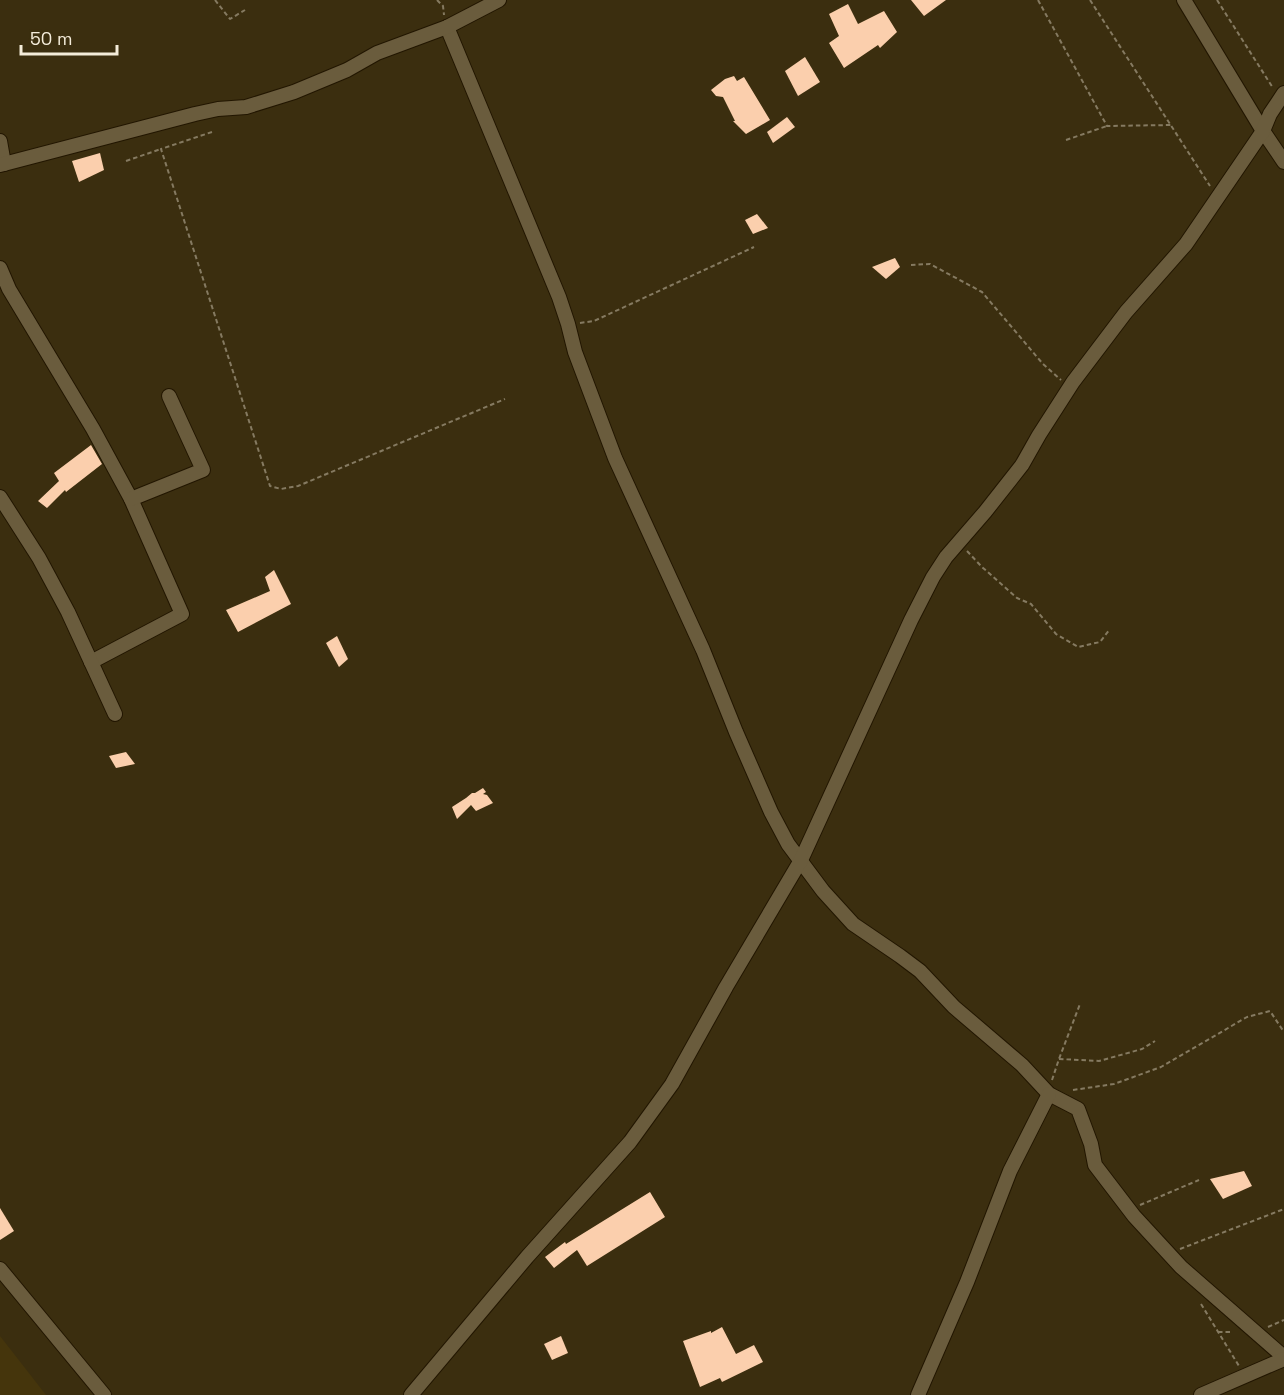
<svg xmlns="http://www.w3.org/2000/svg" width="1284" height="1395" viewBox="0 0 1284 1395" font-family="'Space Grotesk',sans-serif">
	<style>
		.built { fill: #45350c }
		.building { fill: #fbcfad }
		.lines { fill: none; stroke-linecap: round; stroke-linejoin: round }
		.minor-casing { stroke: #221600; stroke-width: 16 }
		.path { stroke: #857a61; stroke-width: 2; stroke-dasharray: 4.5 3; stroke-linecap: butt }
		.minor { stroke: #6a5c3d; stroke-width: 14 }
	</style>
	<rect width="100%" height="100%" fill="#3b2e0f"/>
	<path class="built" d="M0,1336L46,1395H0Z"/>
	<g class="building">
		<path d="M911,0H946L924,16Z"/>
		<path d="M848,4L858,24L884,11L897,32L880,48L878,45L844,68L829,43L839,36L829,14Z"/>
		<path d="M805,57L820,82L798,96L785,71Z"/>
		<path d="M734,76L737,81L744,77L770,120L746,134L733,121H735L723,97L716,96L711,90L725,79Z"/>
		<path d="M787,117L795,127L773,143L767,132Z"/>
		<path d="M100,153L104,170L79,182L72,161Z"/>
		<path d="M757,214L768,228L753,234L745,220Z"/>
		<path d="M895,258L900,267L886,279L872,267Z"/>
		<path d="M91,445L102,464L66,492L65,490L47,508L38,501L59,481L54,473Z"/>
		<path d="M274,570L291,604L238,632L226,610L270,591L265,577Z"/>
		<path d="M337,636L348,659L339,667L326,643Z"/>
		<path d="M126,752L135,764L116,768L109,756Z"/>
		<path d="M483,788L486,792L483,794L487,795L493,803L476,811L471,805L457,819L452,807L466,798L472,793H475Z"/>
		<path d="M1244,1171L1252,1186L1223,1199L1210,1179Z"/>
		<path d="M650,1192L665,1217L587,1266L577,1250L554,1268L545,1257L565,1242L566,1244Z"/>
		<path d="M0,1208L14,1231L0,1240Z"/>
		<path d="M722,1327L736,1354L754,1345L763,1362L722,1382L720,1378L700,1387L683,1341L711,1331V1333Z"/>
		<path d="M561,1336L568,1353L552,1360L544,1344Z"/>
	</g>
	<g class="lines">
		<defs>
			<g id="minor">
				<path d="M1184,0L1263,131L1284,162"/>
				<path d="M447,27L559,297L568,324L575,352L615,458L703,650L736,732L771,812L788,844L823,891L853,924L900,956L920,971L954,1007L1022,1065L1049,1094L1078,1109L1091,1144L1095,1165L1134,1216L1181,1267L1284,1357"/>
				<path d="M0,141L4,164"/>
				<path d="M0,165L195,114L218,109L246,107L294,92L347,70L377,53L447,27L499,0"/>
				<path d="M0,268L9,289L93,429L131,499L182,614L91,662"/>
				<path d="M0,497L39,558L68,612L115,714"/>
				<path d="M131,499L203,470L169,396"/>
				<path d="M0,1269L104,1395"/>
				<path d="M411,1395L527,1257L630,1142L672,1084L726,987L801,860L911,620L933,577L946,557L985,512L1022,465L1039,435L1073,382L1126,312L1186,244L1263,131L1270,114L1284,93"/>
				<path d="M918,1395L967,1282L1010,1171L1049,1094"/>
				<path d="M1201,1395L1284,1359"/>
			</g>
		</defs>
		<use href="#minor" class="minor-casing"/>
		<g class="path">
			<path d="M215,0L230,19L245,10"/>
			<path d="M437,0L443,6L444,15"/>
			<path d="M1038,0L1107,126L1171,125"/>
			<path d="M1090,0L1210,186"/>
			<path d="M1217,0L1273,88"/>
			<path d="M212,132L161,149L270,486L281,489L298,486L505,399"/>
			<path d="M1066,140L1107,126"/>
			<path d="M126,161L161,149"/>
			<path d="M911,265L930,264L982,292L1043,364L1061,380"/>
			<path d="M580,323L594,321L754,247"/>
			<path d="M967,551L982,567L1017,598L1031,604L1056,634L1078,647L1100,642L1110,629"/>
			<path d="M1059,1059L1099,1061L1142,1049L1155,1041"/>
			<path d="M1052,1080L1059,1059L1080,1004"/>
			<path d="M1073,1090L1114,1084L1161,1067L1247,1017L1270,1011L1284,1032"/>
			<path d="M1140,1205L1199,1180"/>
			<path d="M1180,1249L1284,1209"/>
			<path d="M1201,1304L1239,1366"/>
			<path d="M1268,1327L1284,1320"/>
			<path d="M1218,1332H1233"/>
		</g>
		<use href="#minor" class="minor"/>
	</g>
	<path d="M21 45v9h96v-9" fill="none" stroke="#f4ecda" stroke-width="3"/>
	<text x="30" y="45" font-size="18" fill="#f4ecda" stroke="#3b2e0f" stroke-width="4.5" paint-order="stroke">50 m</text>
</svg>
